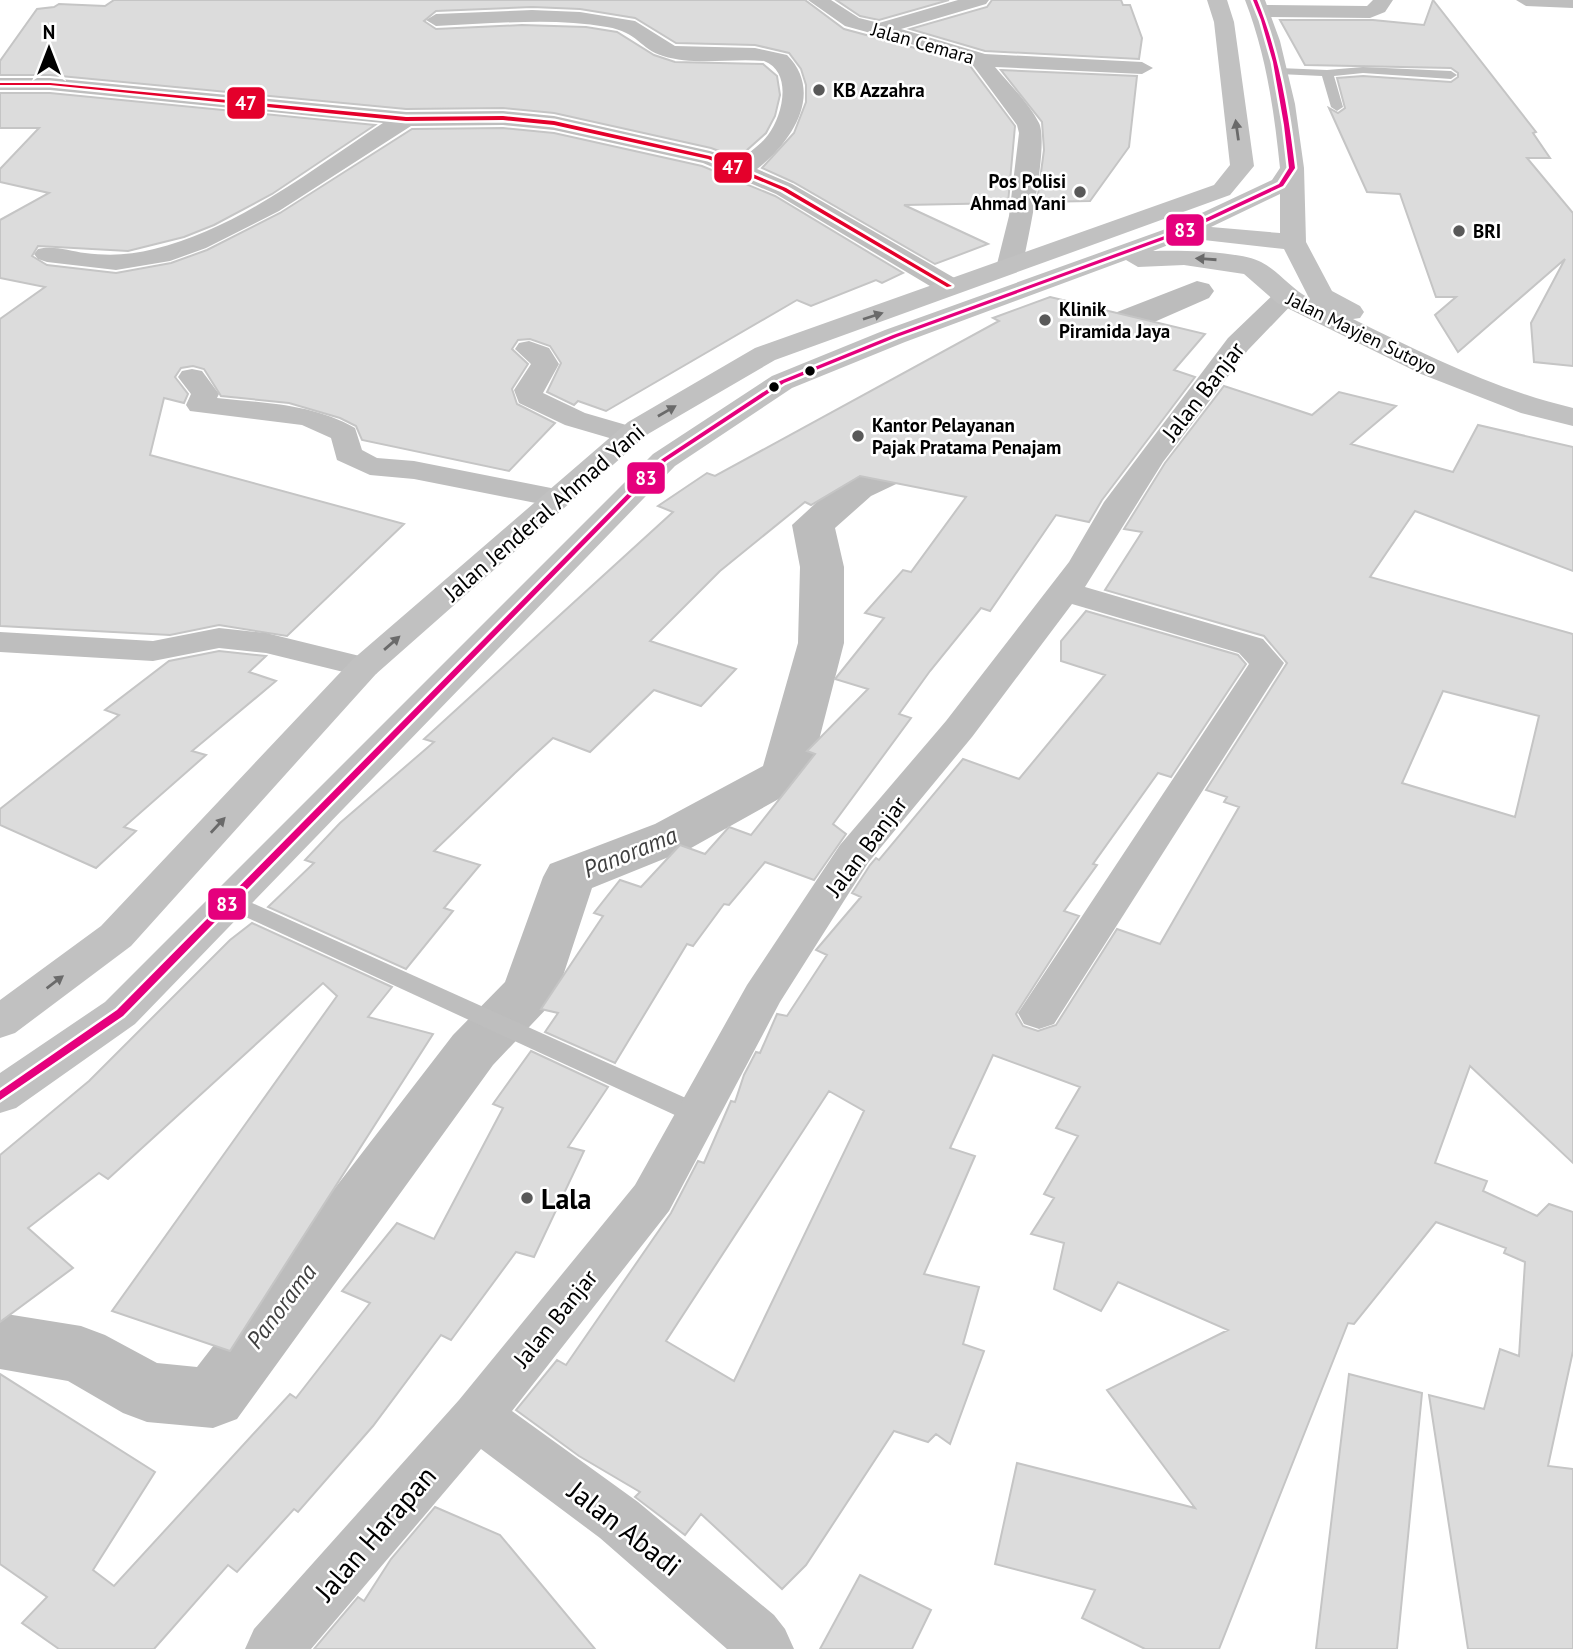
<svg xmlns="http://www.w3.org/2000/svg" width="1573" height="1649" viewBox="0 0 1573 1649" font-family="'PT Sans',sans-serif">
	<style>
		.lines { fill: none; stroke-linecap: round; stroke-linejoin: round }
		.canal { fill: #bcbcbc; fill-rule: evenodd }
		.building { fill: #dcdcdc; stroke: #c5c5c5; stroke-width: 2; fill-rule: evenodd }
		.lane { fill: #bebebe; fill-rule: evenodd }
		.street { fill: #bebebe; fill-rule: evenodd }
		.secondary { fill: #c1c1c1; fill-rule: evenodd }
		.bus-1-casing { stroke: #fff; stroke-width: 5 }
		.bus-2-casing { stroke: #fff; stroke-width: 5 }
		.bus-1 { fill: #e5007d; fill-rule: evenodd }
		.bus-2 { fill: #e4002b; fill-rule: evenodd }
		.oneway { fill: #6a6a6a }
		.poi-dot { fill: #595959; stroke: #fff; stroke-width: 2.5 }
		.bus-dot { fill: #000; stroke: #fff; stroke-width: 2.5 }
		.labels { text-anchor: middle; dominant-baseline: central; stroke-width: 5; stroke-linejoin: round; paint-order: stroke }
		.far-street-label { font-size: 19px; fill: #000; stroke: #fff }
		.far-poi-label { font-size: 19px; font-weight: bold; fill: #000; stroke: #fff; text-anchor: start }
		.street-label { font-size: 23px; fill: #000; stroke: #fff }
		.water-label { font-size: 24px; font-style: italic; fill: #404040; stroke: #fff }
		.near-poi-label { font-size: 28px; font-weight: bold; fill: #000; stroke: #fff; text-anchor: start }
		.near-street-label { font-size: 28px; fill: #000; stroke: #fff }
		.line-badge { stroke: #fff; stroke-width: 2.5 }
		.badge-label { font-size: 19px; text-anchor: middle; font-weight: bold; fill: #fff }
	</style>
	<rect width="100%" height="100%" fill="#fff"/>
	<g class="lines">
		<g class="canal">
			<path d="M1197,281L1209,284L1214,291L1209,298L1120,337L1093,365L1080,368L1067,365L1062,357L1094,321Z"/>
			<path d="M939,437L953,441L959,449L953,457L871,496L835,528L844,567V643L810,775L802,786L691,848L592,888L558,991L550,1005L493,1065L237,1419L213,1428L147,1422L123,1413L68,1381L0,1369V1313L81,1326L105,1335L157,1363L197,1367L453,1035L505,982L543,877L550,864L655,824L763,766L798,643L800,567L792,525L843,478Z"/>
		</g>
	</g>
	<g class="building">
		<path d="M114,0H805L844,29L967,62L1015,126L1008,203L904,205L988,244L935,264L793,182L762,168L794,133L806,102V85L801,69L789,53L755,45L676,43L635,18L580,9L532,7L436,11L424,21L436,29L522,25L586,27L617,32L654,55L675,62L763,64L777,76L780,95L775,116L766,133L738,158L711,148L554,113L503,108L406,109L50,75H0V61L37,9L54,7L59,4L105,6Z"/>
		<path d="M836,0H949L879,20L860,16Z"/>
		<path d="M992,0H1121L1123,5H1130L1142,38L1139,59L985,51L910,29L987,7Z"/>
		<path d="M1433,0L1536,132L1533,133L1550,158H1527L1573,213V366L1534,362L1531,323L1565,259L1458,352L1435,315L1456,297H1436L1400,194L1367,192L1329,108L1338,113L1345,108L1337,78L1363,76L1451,82L1458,77V73L1451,68L1305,65L1280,20H1373L1424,25Z"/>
		<path d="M1001,70L1137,76L1129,147L1090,201L1037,202L1044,150L1042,122Z"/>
		<path d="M0,93H50L375,125L272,194L214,225L184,237L128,251L38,246L32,256L47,265L116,273L171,263L207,250L280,213L412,129L503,128L554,133L702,166L775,196L903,273L882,283L876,280L811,306L797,300L606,411L578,401L574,405L547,392L561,363L550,346L530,339L518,340L512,349L528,364L512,389L517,404L555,423L509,471L362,440L356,426L340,418L289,403L221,396L204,369L193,366L181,368L175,377L188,394L184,403L164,398L150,455L404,524L287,636L219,625L170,635L0,626V319L45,287L0,278V220L49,193L0,182V169L39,128H0Z"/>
		<path d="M1050,297L1205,334L1174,370L1195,377L1102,500L1089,522L1056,515L990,611L981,608L930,671L899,714L911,718L833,824L846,834L814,880L765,862L729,905L724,904L693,946L687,944L615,1063L545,1032L558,1013L541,1009L603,916L594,913L620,880L641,887L680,845L705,854L729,827L751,835L815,754L807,751L868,689L835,679L884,618L865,613L903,570L911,572L966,497L860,476L811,505L805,502L720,571L650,641L736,669L701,706L654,690L590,752L553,738L515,773L434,851L480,865L444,908L453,911L406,969L268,907L314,863L305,860L340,823L434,742L424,739L673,512L658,506L707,473L715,476L999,321L993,318Z"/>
		<path d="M1224,386L1312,415L1339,392L1396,406L1351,444L1453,472L1478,425L1573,447V571L1415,511L1370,577L1573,634V1163L1470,1066L1435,1163L1487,1181L1483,1191L1537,1216L1549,1204L1573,1212V1351L1548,1466L1573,1469V1649H1468L1429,1395L1484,1409L1500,1349L1519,1356L1525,1262L1504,1253L1506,1248L1436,1222L1354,1324L1348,1323L1219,1649H1145L1082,1618L1095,1590L995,1564L1017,1463L1195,1508L1107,1390L1228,1330L1118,1282L1101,1311L1054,1289L1064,1243L1031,1234L1054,1198L1044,1194L1078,1136L1056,1128L1080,1087L993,1055L950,1148L975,1156L924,1274L979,1287L963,1344L984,1351L950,1444L936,1434L928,1442L894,1431L806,1565L782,1589L701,1514L685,1535L635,1497L640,1492L579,1456L516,1410L557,1360L566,1365L671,1213L698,1161L704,1163L731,1101L735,1102L744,1075L756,1052L760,1053L777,1014L787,1016L827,955L816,950L861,897L852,893L870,865L876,858L879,860L963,759L1019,779L1105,675L1061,661V641L1086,611L1238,655L1246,664L1171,777L1158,773L1093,864L1097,865L1064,911L1079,916L1016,1014L1023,1026L1038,1031L1056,1025L1117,929L1160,944L1239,807L1224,802L1227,797L1206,790L1287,663L1264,636L1105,590L1142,532L1124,529L1165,463ZM1443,691L1539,716L1515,817L1402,783ZM829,1091L864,1111L734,1381L666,1341Z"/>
		<path d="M219,651L266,656L249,672L276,681L192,751L206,755L124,827L136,831L96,868L0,825V809L119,715L105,710L169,661Z"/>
		<path d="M252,923L392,987L368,1017L433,1034L230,1351L112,1311L337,996L323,983L108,1179L99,1173L28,1228L73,1268L0,1322V1155L89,1081L230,940Z"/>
		<path d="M531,1051L608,1087L568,1147L584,1151L534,1257L516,1252L451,1340L441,1335L373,1426L298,1512L294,1509L237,1572L228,1565L154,1649H59L22,1623L47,1597L0,1564V1374L155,1472L93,1570L114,1586L290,1394L296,1398L370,1303L342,1291L397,1223L434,1239L503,1108L493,1104Z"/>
		<path d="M1349,1374L1422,1393L1397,1649H1316Z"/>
		<path d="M435,1507L500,1535L595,1649H314L358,1597L364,1601L391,1559Z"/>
		<path d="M860,1575L931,1610L912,1649H820Z"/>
	</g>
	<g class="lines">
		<g class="lane">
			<path d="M1363,67L1451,71L1457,75L1451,79L1363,73L1334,76L1343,107L1337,111L1331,107L1322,76L1279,74L1273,71L1279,68L1327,70Z"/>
			<path d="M230,893L708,1108L711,1115L708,1122L699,1124L690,1122L222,906L219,901L222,896Z"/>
		</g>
		<g class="street">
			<path d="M808,0H831L859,18L879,23L958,0H989L986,4L901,29L985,54L1142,62L1153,68L1142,74L995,67C1009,84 1029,103 1039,123C1049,144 1028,238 1023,264L1019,269H1001L997,264L1009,216L1019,133L1017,125L969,60L845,26Z"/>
			<path d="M1373,0H1393L1385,12L1370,18L1260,17L1250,11L1260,5L1367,6Z"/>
			<path d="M1516,0H1573V8L1526,6Z"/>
			<path d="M532,10L580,12L635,21L675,46L755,48L787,55C825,93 791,143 757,169L792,184L958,280L962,286L958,292H940L776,194L703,163L554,130L503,125L411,126L279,211L206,248L170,261L116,270L47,262L38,259L34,254L38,249C53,245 70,251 85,253C109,256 131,255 154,249C238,229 312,169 383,123L50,90H0V78H50L406,112L503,111L554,116L710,151L738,161C748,153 760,146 768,135C783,115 793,72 764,61C730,58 695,66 663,56C640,49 638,32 607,27C551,17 492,24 436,26L426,20L436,14Z"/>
			<path d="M1286,289L1295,291L1299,297L1248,350L1163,462L1085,587L1263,639L1284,663L1054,1024L1039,1029L1024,1024L1018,1013L1249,664L1239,653L1072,604L972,737L868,863L780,1002L669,1211L512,1411L638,1502L774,1615L785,1629L794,1649H727L600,1538L481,1449L311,1649H245L254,1629L459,1400L635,1185L747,985L840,845L946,721L1069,562L1104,502L1228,338L1277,291Z"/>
			<path d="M529,341L549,348L559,364L543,393L585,413L640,429L645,435L640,441L630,444L565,425L519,403L514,390L531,364L515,349L519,343Z"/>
			<path d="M192,369L202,371L219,394L217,398C265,403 313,404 355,428L362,450L377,458L414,461L556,489L567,491L572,498L567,505L556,507L414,479L370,475L337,460L331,438L302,425L190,411L186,405L191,394L178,377L182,371Z"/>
			<path d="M219,628L266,633L376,660L381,667L376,674L364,677L266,653L219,648L153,661L0,652V632L153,641Z"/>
		</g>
		<g class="secondary">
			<path d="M1207,0H1227L1234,22L1254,166L1230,195L775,360L648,434L376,674L131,946L15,1033L0,1038V1000L101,926L352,660L628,422L755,348L1214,185L1230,165L1214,22Z"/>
			<path d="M1245,0H1265L1280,41L1295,104L1304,168L1306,242L1332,291L1360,306L1364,312L1360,318L1353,319C1424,354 1496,390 1573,408V426L1521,413L1421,374L1277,303L1244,274L1184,265L1138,267L1126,260L905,342L792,388L675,466L135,1024L16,1108L0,1113V1073L105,1002L653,454L772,376L885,330L1174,226L1272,180L1280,168C1274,110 1266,54 1245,0ZM1280,194V233L1211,227ZM1186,238L1284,249L1309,298C1291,289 1279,271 1261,262C1241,251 1176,250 1153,251Z"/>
		</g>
		<defs>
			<path id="bus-1" d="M1253,0H1257C1279,54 1288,110 1295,168L1283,186L1185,232L897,337L784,383L666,461L123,1016L0,1100V1091L117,1010L662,459L780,381L893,335L1181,230L1279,184L1289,168L1284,125L1273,62L1261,20Z"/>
			<path id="bus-2" d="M0,83H50L406,117L503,116L554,121L710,156L786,188L952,286L947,287L782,190L708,159L554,125L503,120L406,121L50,85H0Z"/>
		</defs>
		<use href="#bus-1" class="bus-1-casing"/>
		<use href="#bus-2" class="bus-2-casing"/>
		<use href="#bus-1" class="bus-1"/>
		<use href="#bus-2" class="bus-2"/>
	</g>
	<defs><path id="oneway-solid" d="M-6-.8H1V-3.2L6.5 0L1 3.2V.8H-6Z" transform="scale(1.75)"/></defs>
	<g class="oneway">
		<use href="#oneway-solid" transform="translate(1237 130) rotate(-98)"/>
		<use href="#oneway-solid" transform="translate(1206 259) rotate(-176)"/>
		<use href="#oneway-solid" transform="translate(873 316) rotate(-18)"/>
		<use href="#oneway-solid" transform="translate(667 411) rotate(-30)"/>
		<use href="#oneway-solid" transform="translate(392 643) rotate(-41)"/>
		<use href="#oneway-solid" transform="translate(218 825) rotate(-47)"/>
		<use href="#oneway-solid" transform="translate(55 982) rotate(-37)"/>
	</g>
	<g class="poi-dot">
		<circle cx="819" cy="90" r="7"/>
		<circle cx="1080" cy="192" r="7"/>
		<circle cx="1459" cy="231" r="7"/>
		<circle cx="1045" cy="320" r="7"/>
		<circle cx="858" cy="436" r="7"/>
		<circle cx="527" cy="1198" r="7"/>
	</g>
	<g class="bus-dot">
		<circle cx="810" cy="371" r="6"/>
		<circle cx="774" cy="387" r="6"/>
	</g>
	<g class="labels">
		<g class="far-street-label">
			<text transform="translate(923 43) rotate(16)">Jalan Cemara</text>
			<text transform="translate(1362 333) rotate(26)">Jalan Mayjen Sutoyo</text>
		</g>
		<g class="far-poi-label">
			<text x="833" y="90">KB Azzahra</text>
			<text x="1066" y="181" text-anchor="end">Pos Polisi<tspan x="1066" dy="22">Ahmad Yani</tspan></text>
			<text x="1473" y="231">BRI</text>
			<text x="1059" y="309">Klinik<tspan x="1059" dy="22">Piramida Jaya</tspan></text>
			<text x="872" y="425">Kantor Pelayanan<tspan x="872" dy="22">Pajak Pratama Penajam</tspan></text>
		</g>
		<g class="street-label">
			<text transform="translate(1203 391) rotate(-52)">Jalan Banjar</text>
			<text transform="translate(544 512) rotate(-41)">Jalan Jenderal Ahmad Yani</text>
			<text transform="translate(866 846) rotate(-53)">Jalan Banjar</text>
			<text transform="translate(555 1318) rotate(-51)">Jalan Banjar</text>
		</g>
		<g class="water-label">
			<text transform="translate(630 852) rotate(-22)">Panorama</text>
			<text transform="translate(281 1306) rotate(-53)">Panorama</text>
		</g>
		<g class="near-poi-label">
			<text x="541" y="1198">Lala</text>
		</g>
		<g class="near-street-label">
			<text transform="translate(625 1528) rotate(38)">Jalan Abadi</text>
			<text transform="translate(375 1533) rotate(-49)">Jalan Harapan</text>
		</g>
	</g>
	<g class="line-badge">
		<rect x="226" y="86" width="40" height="34" rx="7" fill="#e4002b"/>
		<rect x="713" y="151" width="40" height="33" rx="7" fill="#e4002b"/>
		<rect x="1165" y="213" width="40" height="34" rx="7" fill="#e5007d"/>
		<rect x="626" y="461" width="40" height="34" rx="7" fill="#e5007d"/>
		<rect x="207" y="887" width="40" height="34" rx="7" fill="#e5007d"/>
	</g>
	<g class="badge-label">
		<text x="246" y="110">47</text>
		<text x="733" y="174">47</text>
		<text x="1185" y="237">83</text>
		<text x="646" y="485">83</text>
		<text x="227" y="911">83</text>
	</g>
	<g transform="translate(49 49)" stroke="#ffffff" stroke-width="5" paint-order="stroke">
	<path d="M0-5L12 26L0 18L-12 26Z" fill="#000000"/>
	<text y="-10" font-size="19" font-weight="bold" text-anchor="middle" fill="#000000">N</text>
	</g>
</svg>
